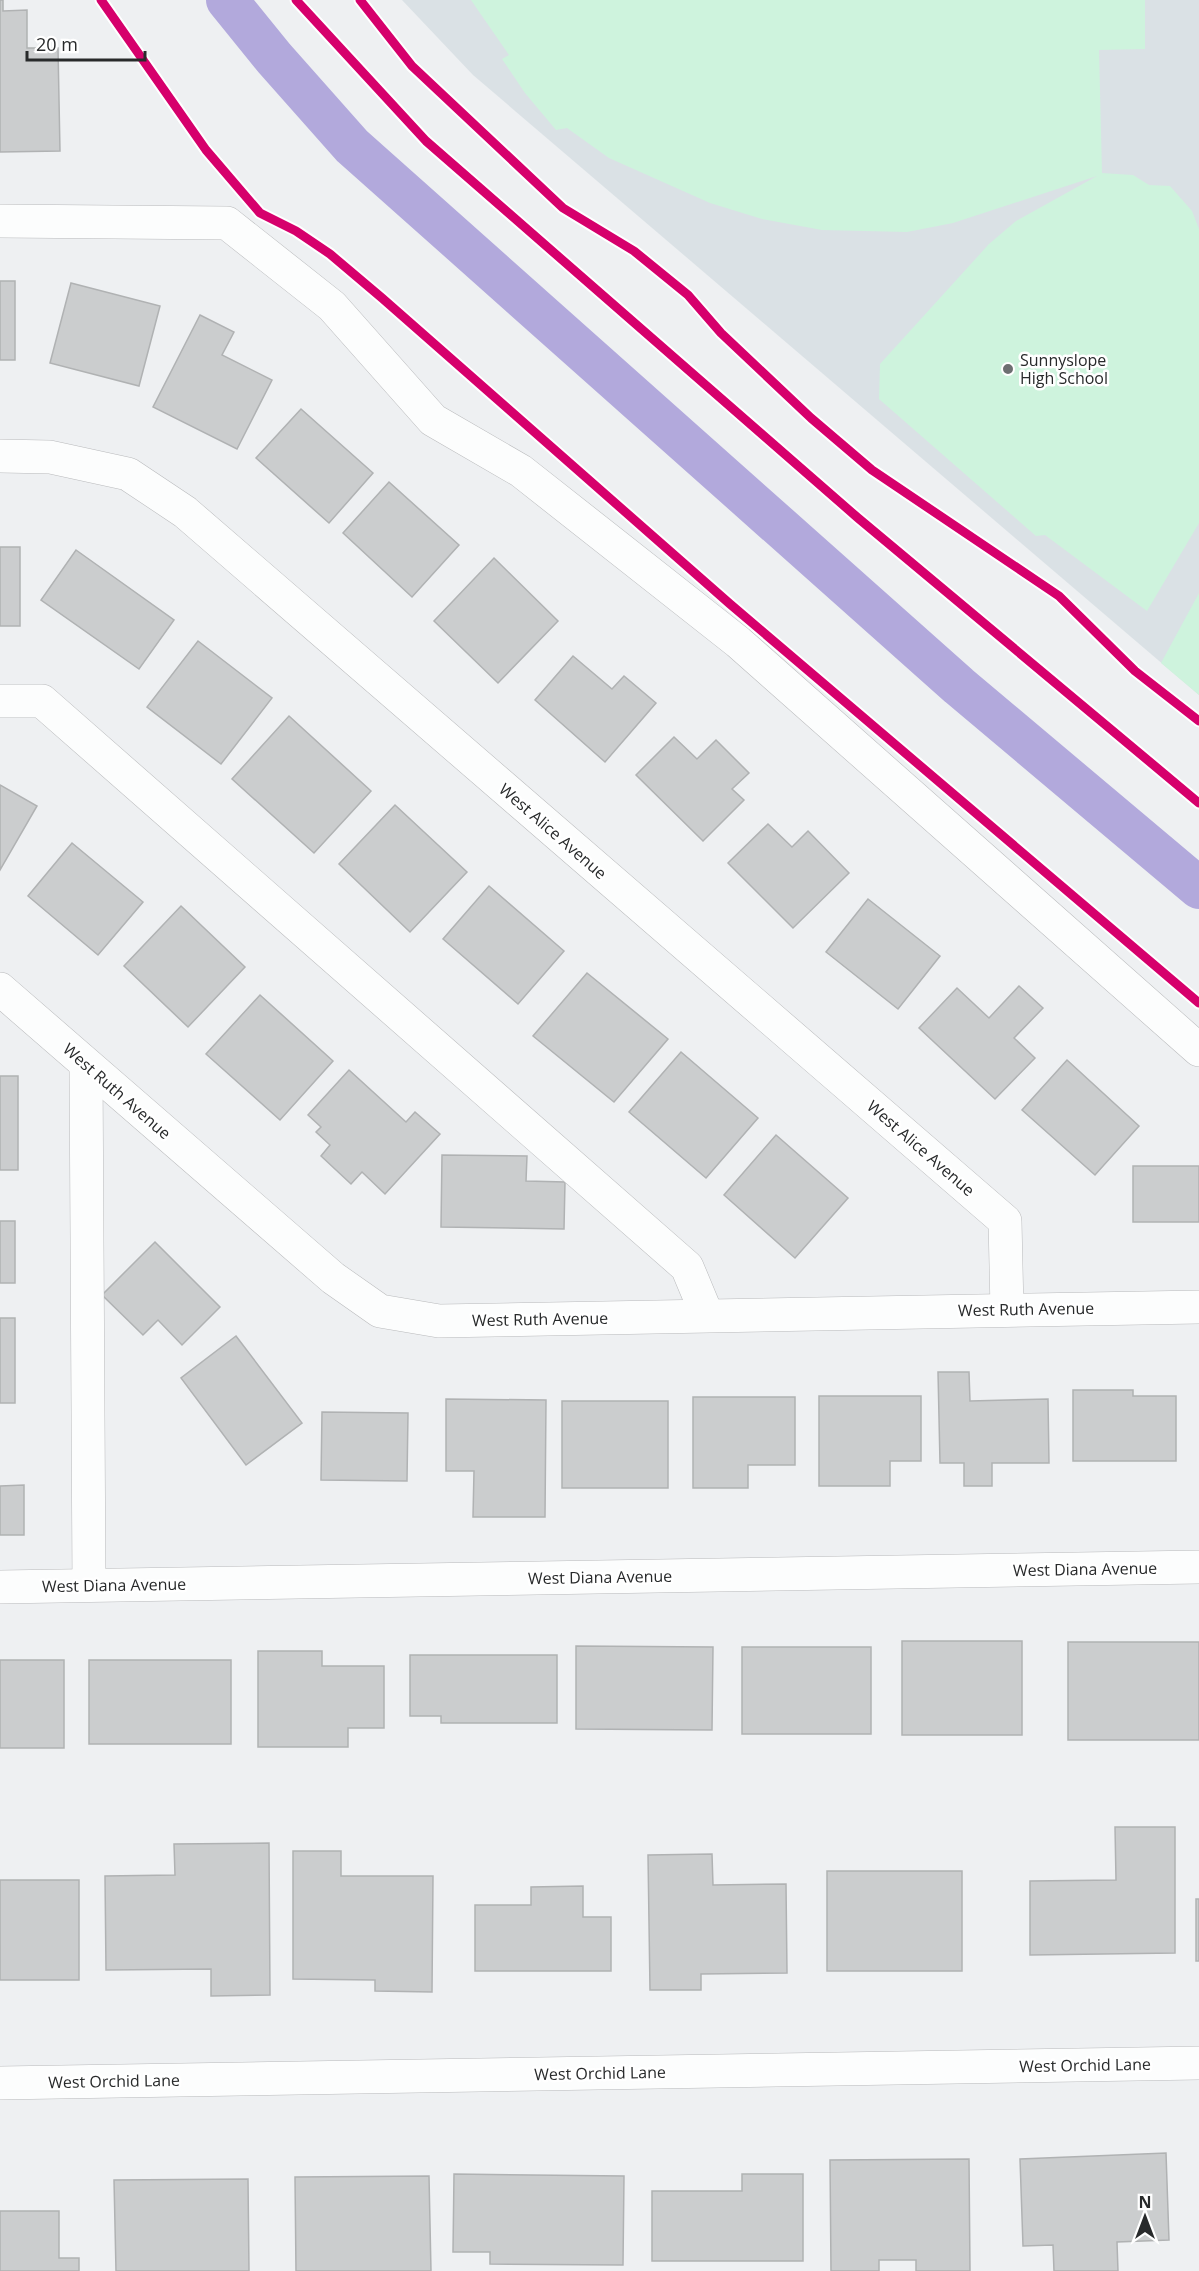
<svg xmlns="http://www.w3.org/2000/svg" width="1199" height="2271" viewBox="0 0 1199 2271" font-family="'Open Sans',sans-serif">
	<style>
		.built { fill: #dae1e5 }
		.green { fill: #cef3dd }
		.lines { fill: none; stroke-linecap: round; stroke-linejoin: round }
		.canal { stroke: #b2a9dc; stroke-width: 42 }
		.building { fill: #cbcdce; stroke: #b0b2b3; stroke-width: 1.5 }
		.minor-casing { stroke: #b9babc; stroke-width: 34 }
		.minor { stroke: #fcfdfd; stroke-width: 33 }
		.cycleway-casing { stroke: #fff; stroke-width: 13 }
		.cycleway { stroke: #d6006c; stroke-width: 9 }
		.poi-dot { fill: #6d6f71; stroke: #fff; stroke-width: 2 }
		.labels { text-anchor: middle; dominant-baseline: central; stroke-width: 5; stroke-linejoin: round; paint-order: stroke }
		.poi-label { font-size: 16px; fill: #282a2b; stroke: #fff; text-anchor: start }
		.street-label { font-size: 16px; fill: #282a2b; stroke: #fff }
	</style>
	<rect width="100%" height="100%" fill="#eef0f2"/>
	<path class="built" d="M402,0H1199V695L473,75Z"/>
	<g class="green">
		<path d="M471,0H1145V49L1099,50L1102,173L1133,175L1149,185L1170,186L1192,211L1199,229V523L1147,611L1045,535L1036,536L879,399L880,364L989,244L1016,221L1097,176L953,223L907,232L822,230L762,219L710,203L609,158L567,128L556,130L525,93L502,59L509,55Z"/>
		<path d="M1199,593V695L1161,663Z"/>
	</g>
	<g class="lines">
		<path class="canal" d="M227,0L274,58L352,146L959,686L1199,888"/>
	</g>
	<g class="building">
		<path d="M0,0H3V11L27,10V48H58L60,151L0,152Z"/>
		<rect x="0" y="281" width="15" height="79"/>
		<path d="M71,283L160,306L139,386L50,363Z"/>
		<path d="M200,315L234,332L222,355L272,380L237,449L153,407Z"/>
		<path d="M301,409L373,473L329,523L256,458Z"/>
		<path d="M389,482L459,545L412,597L343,533Z"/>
		<rect x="0" y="547" width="20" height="79"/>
		<path d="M76,550L174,620L139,669L41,600Z"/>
		<path d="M494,558L558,621L498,683L434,621Z"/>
		<path d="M198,641L272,698L221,764L147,707Z"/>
		<path d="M573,656L612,689L624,676L656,703L605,762L535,700Z"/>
		<path d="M289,716L371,791L314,853L232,779Z"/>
		<path d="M674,737L697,759L716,740L749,773L732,789L744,800L703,841L636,775Z"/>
		<path d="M0,785L37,806L0,870Z"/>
		<path d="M395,805L467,872L410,932L339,864Z"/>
		<path d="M768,824L792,847L808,831L849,873L793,928L728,863Z"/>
		<path d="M72,843L143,902L98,955L28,896Z"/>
		<path d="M489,886L564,951L518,1004L443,939Z"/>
		<path d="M868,899L940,956L898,1009L826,952Z"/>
		<path d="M181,906L245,967L188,1027L124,966Z"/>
		<path d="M587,973L668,1039L614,1102L533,1036Z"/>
		<path d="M1019,986L1043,1008L1014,1038L1035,1058L995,1099L919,1028L957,988L989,1018Z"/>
		<path d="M260,995L333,1061L280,1120L206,1054Z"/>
		<path d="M681,1052L758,1118L706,1178L629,1112Z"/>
		<path d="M1067,1060L1139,1126L1095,1175L1022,1110Z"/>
		<path d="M349,1070L406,1122L415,1112L440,1134L385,1194L362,1172L351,1184L321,1156L330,1145L316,1132L321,1127L308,1115Z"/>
		<rect x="0" y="1076" width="18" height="94"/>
		<path d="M776,1135L848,1198L795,1258L724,1195Z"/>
		<path d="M442,1155L527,1156L526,1181L565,1182L564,1229L441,1227Z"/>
		<rect x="1133" y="1166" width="66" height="56"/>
		<rect x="0" y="1221" width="15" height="62"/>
		<path d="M155,1242L220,1307L182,1345L158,1320L143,1335L102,1295Z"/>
		<rect x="0" y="1318" width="15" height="85"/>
		<path d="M236,1336L302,1423L246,1465L181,1378Z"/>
		<path d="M938,1372H969L970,1401L1048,1399L1049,1463H992V1486H964V1463H940Z"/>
		<path d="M1073,1390H1133V1396H1176V1461H1073Z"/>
		<path d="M819,1396H921V1461H890V1486H819Z"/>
		<path d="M693,1397H795V1465H748V1488H693Z"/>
		<path d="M446,1399L546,1400L545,1517H473L474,1471H446Z"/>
		<rect x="562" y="1401" width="106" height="87"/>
		<path d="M322,1412L408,1413L407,1481L321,1480Z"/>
		<path d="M24,1485V1535H0V1486Z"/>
		<rect x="902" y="1641" width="120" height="94"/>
		<rect x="1068" y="1642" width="131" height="98"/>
		<path d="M576,1646L713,1647L712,1730L576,1729Z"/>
		<rect x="742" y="1647" width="129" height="87"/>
		<path d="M258,1651H322V1666H384V1728H348V1747H258Z"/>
		<path d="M410,1655H557V1723H441V1716H410Z"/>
		<rect x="0" y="1660" width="64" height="88"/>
		<rect x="89" y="1660" width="142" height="84"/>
		<path d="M1115,1827H1175V1953L1030,1955V1881L1116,1880Z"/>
		<path d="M269,1843L270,1995L211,1996V1969L106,1970L105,1876L175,1875L174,1844Z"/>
		<path d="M293,1851H341V1876H433L432,1992L375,1991V1980L293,1979Z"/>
		<path d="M712,1854L713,1885L786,1884L787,1973L701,1974V1990H650L648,1855Z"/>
		<rect x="827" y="1871" width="135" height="100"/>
		<rect x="0" y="1880" width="79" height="100"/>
		<path d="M583,1886V1917H611V1971H475V1905H531V1887Z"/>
		<rect x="1196" y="1899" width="3" height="62"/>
		<path d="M1166,2153L1169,2240L1117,2242L1118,2271H1054L1053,2245L1023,2246L1020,2159Z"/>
		<path d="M969,2159L970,2271H916V2260H879V2271H831L830,2160Z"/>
		<path d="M454,2174L624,2176L623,2265L490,2264V2252H453Z"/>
		<path d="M742,2174H803V2261H652V2191H742Z"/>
		<path d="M429,2176L431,2271H296L295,2177Z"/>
		<path d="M248,2179L249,2271H116L114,2180Z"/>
		<path d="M0,2211H59V2258H79V2271H0Z"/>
	</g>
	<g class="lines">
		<defs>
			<g id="minor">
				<path d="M0,221L227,223L332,306L433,420L521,471L738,642L1199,1050"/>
				<path d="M0,456L50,457L128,474L185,512L1005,1221L1007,1310"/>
				<path d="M0,701H42L687,1267L707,1315"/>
				<path d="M0,989L333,1278L380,1311L439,1321L1199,1307"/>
				<path d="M86,1065L89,1585"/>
				<path d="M0,1587L1199,1567"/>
				<path d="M0,2083L1199,2063"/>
			</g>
		</defs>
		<use href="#minor" class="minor-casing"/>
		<use href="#minor" class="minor"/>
		<defs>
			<g id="cycleway">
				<path d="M101,0L206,150L260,213L296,231L330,254L382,298L730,604L1199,1003"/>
				<path d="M296,0L426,141L858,518L1199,803"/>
				<path d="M360,0L412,66L563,208L634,251L688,295L721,333L811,418L872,470L1059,596L1135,671L1199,721"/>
			</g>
		</defs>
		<use href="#cycleway" class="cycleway-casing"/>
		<use href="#cycleway" class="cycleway"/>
	</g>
	<circle class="poi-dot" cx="1008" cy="369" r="6"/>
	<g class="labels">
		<g class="poi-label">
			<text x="1020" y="360">Sunnyslope<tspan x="1020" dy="18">High School</tspan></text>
		</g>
		<g class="street-label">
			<text transform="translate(553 831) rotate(41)">West Alice Avenue</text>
			<text transform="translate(117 1091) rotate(41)">West Ruth Avenue</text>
			<text transform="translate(921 1148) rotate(41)">West Alice Avenue</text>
			<text transform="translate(1026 1309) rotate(-1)">West Ruth Avenue</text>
			<text transform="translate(540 1319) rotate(-1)">West Ruth Avenue</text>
			<text transform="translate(1085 1569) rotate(-1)">West Diana Avenue</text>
			<text transform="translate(600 1577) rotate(-1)">West Diana Avenue</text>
			<text transform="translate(114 1585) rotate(-1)">West Diana Avenue</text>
			<text transform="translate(1085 2065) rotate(-1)">West Orchid Lane</text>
			<text transform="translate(600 2073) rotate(-1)">West Orchid Lane</text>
			<text transform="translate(114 2081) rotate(-1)">West Orchid Lane</text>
		</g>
	</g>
	<g transform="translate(1145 2217)" stroke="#ffffff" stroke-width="4.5" paint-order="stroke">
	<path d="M0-4.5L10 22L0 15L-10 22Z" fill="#282a2b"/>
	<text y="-9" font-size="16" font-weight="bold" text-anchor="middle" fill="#282a2b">N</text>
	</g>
	<path d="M27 51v9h118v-9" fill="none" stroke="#282a2b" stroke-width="3"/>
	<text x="36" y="51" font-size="18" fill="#282a2b" stroke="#ffffff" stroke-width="4.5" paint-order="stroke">20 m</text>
</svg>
